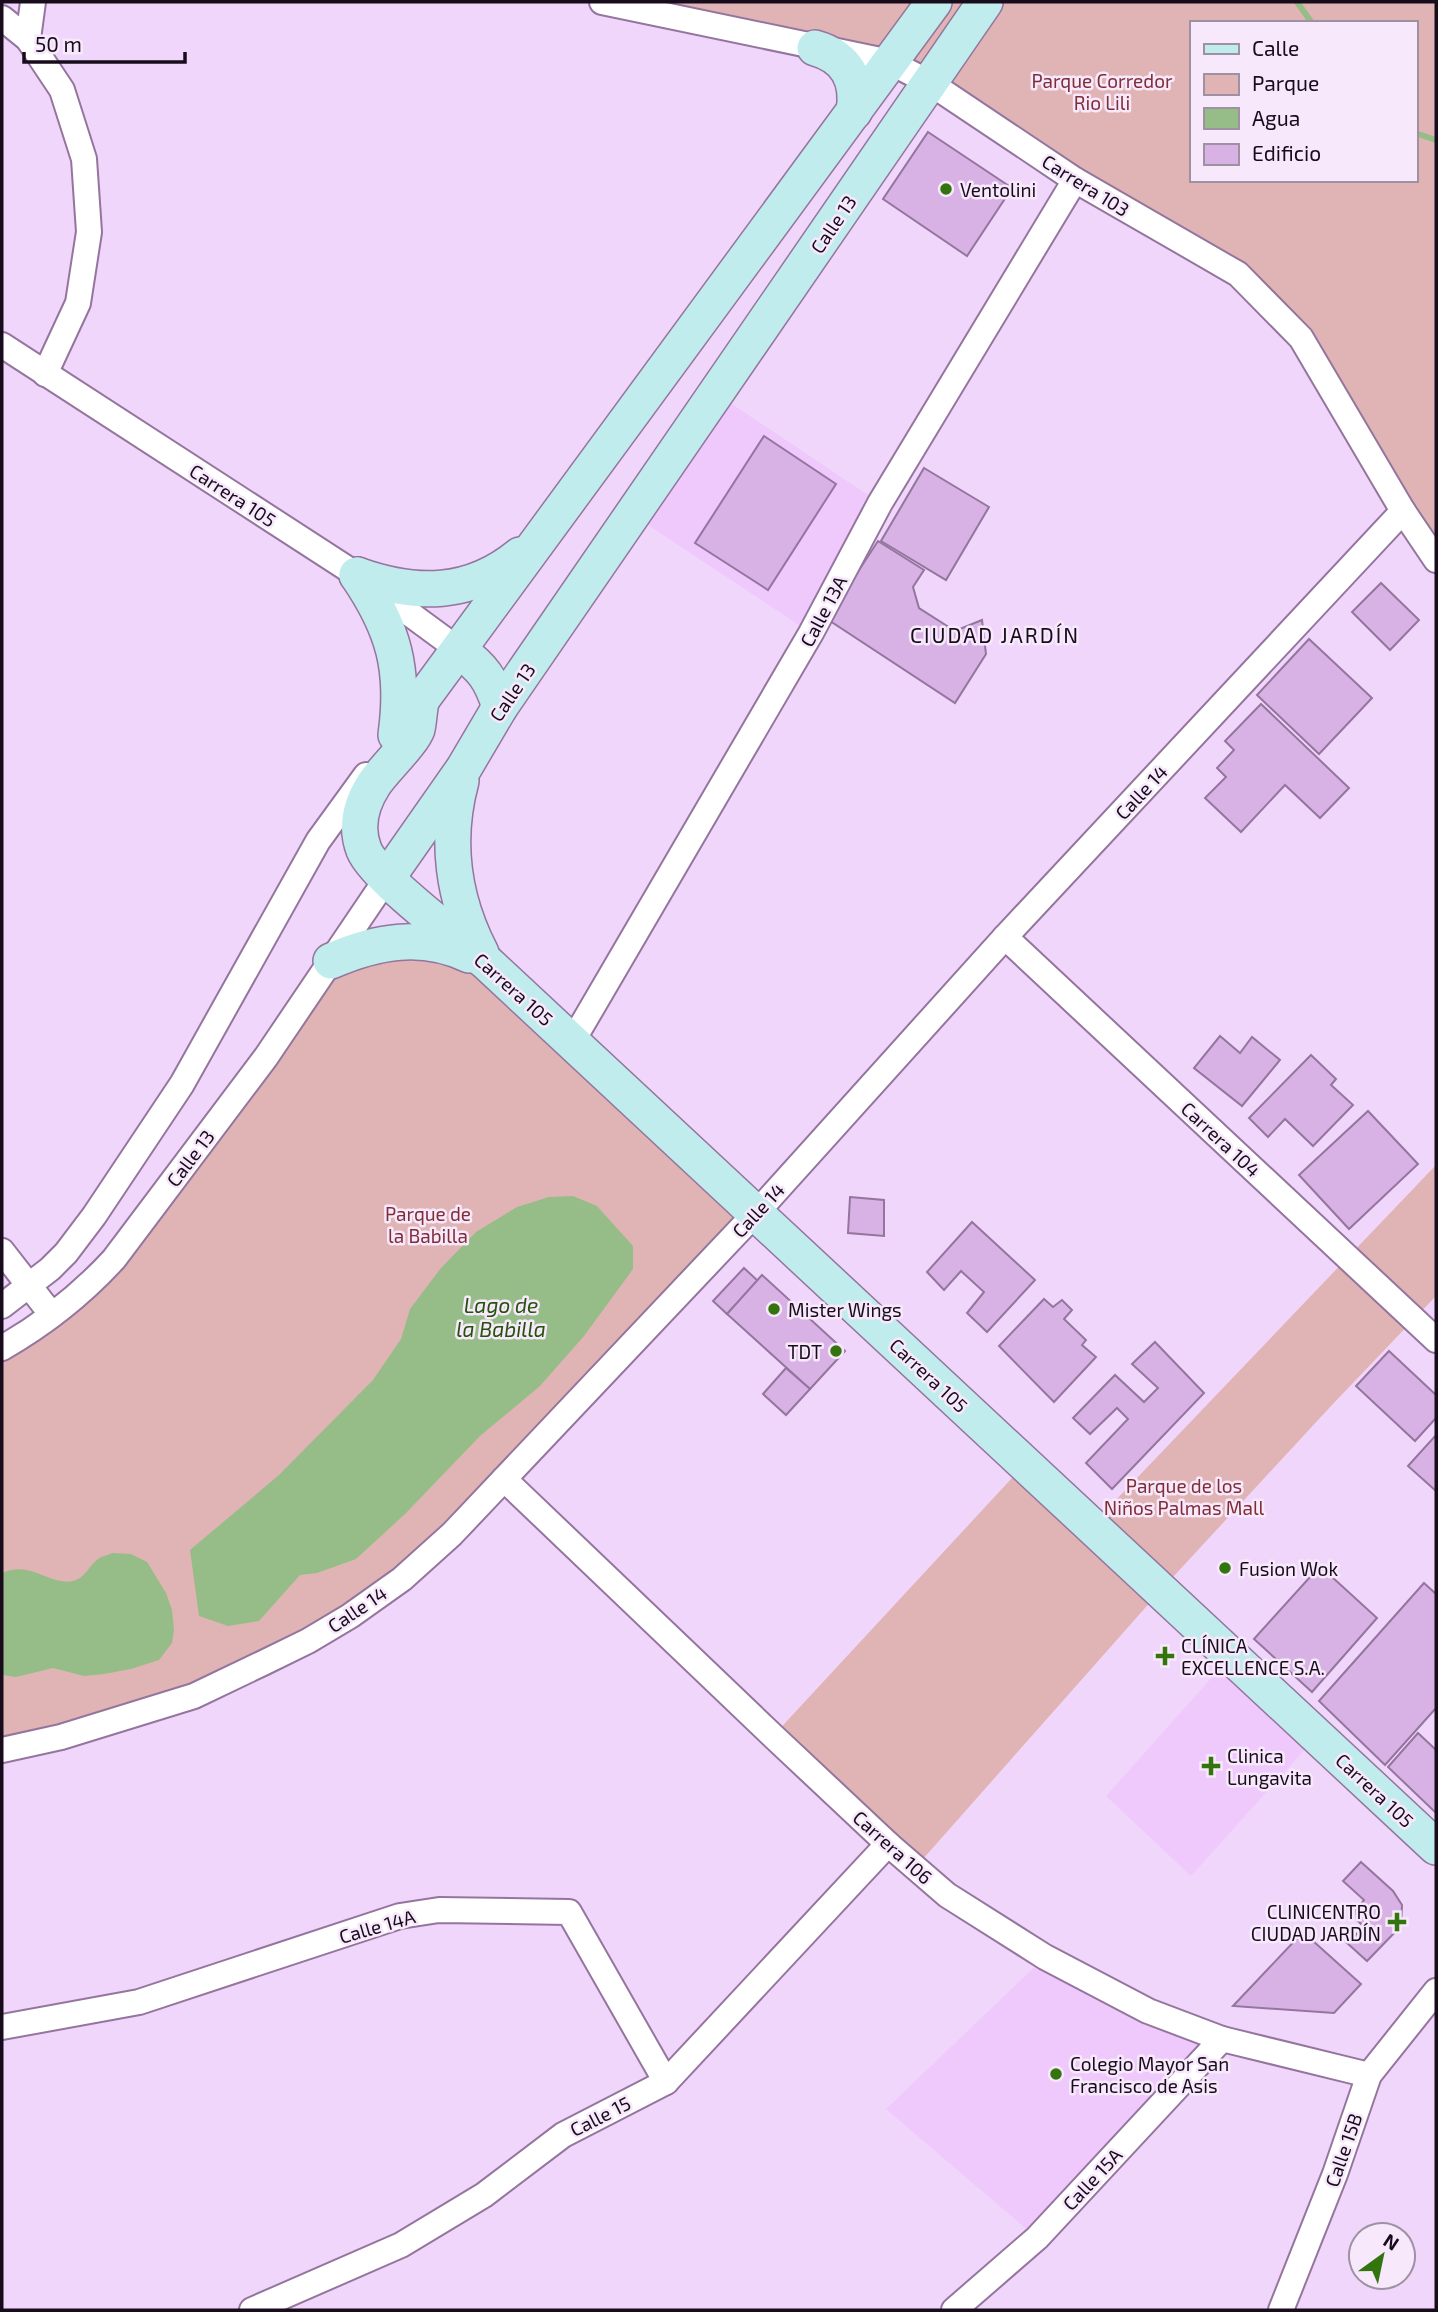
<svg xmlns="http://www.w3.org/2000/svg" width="1438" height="2312" viewBox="0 0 1438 2312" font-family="'Exo 2',sans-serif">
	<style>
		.built { fill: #efc8fc }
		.green { fill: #e0b4b5; fill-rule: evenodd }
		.water { fill: #96bc88 }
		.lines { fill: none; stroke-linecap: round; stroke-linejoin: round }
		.stream { stroke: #96bc88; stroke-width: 6 }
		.building { fill: #d8b2e5; stroke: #94759e; stroke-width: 2 }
		.minor-casing { stroke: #94759e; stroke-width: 28 }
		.secondary-casing { stroke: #94759e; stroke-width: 38 }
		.minor { stroke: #fff; stroke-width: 24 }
		.secondary { stroke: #c0eced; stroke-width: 35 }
		.poi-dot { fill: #34740f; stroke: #f7e9fb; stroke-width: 2.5 }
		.labels { text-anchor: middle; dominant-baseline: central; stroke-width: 5; stroke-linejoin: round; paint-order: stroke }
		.park-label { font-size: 19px; fill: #7f2e36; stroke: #f7e9fb }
		.street-label { font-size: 19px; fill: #180c1c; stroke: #f7e9fb }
		.poi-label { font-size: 19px; fill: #180c1c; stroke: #f7e9fb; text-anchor: start }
		.neighbourhood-label { font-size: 21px; letter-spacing: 2px; fill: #180c1c; stroke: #f7e9fb }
		.water-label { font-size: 21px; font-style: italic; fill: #235209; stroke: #f7e9fb }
	</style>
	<rect width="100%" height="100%" fill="#f1d6fb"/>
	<g class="built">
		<path d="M717,394L880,503L811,633L633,515Z"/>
		<path d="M1231,1656L1317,1736L1191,1876L1106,1796Z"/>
		<path d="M1045,1957L1222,2039L1037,2238L886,2109Z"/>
	</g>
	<g class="green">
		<path d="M602,2H1436V560L1301,338L1238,274L930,83ZM1191,23H1415V180H1191Z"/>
		<path d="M456,949L756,1213L402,1579L194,1696L2,1750V1348L89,1286L331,961Z"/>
		<path d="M1436,1165V1296L1331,1406L1161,1590L915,1868L773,1736L1025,1464L1092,1525Z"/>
	</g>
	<g class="water">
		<path d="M573,1196L597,1206L633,1246V1269L584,1336L540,1386L480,1436L405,1514L356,1559L317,1573L300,1575L259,1621L228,1626L199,1616L190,1550L279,1475L373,1380L401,1339L410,1309L441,1268L476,1232L517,1207L549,1197Z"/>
		<path d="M113,1553L131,1554L147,1562L166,1593L172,1610L174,1630L172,1643L159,1660L131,1669L104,1674L84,1676L53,1668L16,1677L2,1675V1573C32,1560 49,1586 73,1581C84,1579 89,1566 98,1559C102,1556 108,1555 113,1553Z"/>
	</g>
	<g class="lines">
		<g class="stream">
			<path d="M1297,2L1312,23"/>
			<path d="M1415,133L1436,140"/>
		</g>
	</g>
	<g class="building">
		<path d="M928,132L1012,188L967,256L883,199Z"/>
		<path d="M764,436L836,484L768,590L695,543Z"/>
		<path d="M924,468L989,507L946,580L881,541Z"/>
		<path d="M878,541L924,570L913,587L919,608L955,631L982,620L986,654L955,703L827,619Z"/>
		<path d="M1381,583L1419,620L1390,650L1352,612Z"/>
		<path d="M1309,639L1372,698L1319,754L1257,695Z"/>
		<path d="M1261,704L1349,788L1320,818L1285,785L1241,832L1205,798L1226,777L1217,768L1234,750L1225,741Z"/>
		<path d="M1220,1036L1240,1053L1252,1037L1280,1060L1242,1106L1194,1068Z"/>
		<path d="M1311,1055L1336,1079L1331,1085L1353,1105L1313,1146L1285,1119L1268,1137L1249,1118Z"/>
		<path d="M1368,1111L1418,1164L1349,1229L1299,1175Z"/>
		<path d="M850,1197L884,1200V1236L848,1233Z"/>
		<path d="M972,1222L1035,1280L987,1332L967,1313L984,1292L961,1271L944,1290L927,1272Z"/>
		<path d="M744,1268L758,1281L727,1314L713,1301Z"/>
		<path d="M762,1275L845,1351L810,1389L727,1314Z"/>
		<path d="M1044,1299L1053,1307L1062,1300L1072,1310L1064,1319L1086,1340L1082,1345L1096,1357L1054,1402L999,1346Z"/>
		<path d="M1155,1342L1204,1393L1112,1489L1086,1463L1128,1419L1117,1408L1090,1434L1073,1418L1115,1375L1144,1402L1158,1388L1132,1364Z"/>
		<path d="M1389,1351L1436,1395V1418L1415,1441L1356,1386Z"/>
		<path d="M786,1368L810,1389L786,1415L763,1394Z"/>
		<path d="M1436,1435V1491L1408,1466Z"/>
		<path d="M1320,1566L1377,1618L1312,1692L1254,1639Z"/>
		<path d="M1424,1583L1436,1594V1708L1385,1765L1319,1701Z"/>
		<path d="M1418,1733L1436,1750V1813L1388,1767Z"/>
		<path d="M1361,1862L1393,1891L1402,1905L1401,1926L1367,1961L1347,1943L1364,1927L1357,1920L1356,1910L1364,1900L1343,1881Z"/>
		<path d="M1303,1932L1361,1984L1334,2013L1233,2006Z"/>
	</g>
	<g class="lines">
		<defs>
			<g id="minor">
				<path d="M602,2L890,62L930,83L1075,180L1238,274L1301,338L1403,511L1436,560"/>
				<path d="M2,18L28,39L62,90L84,159L89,232L78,303L45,374"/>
				<path d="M28,39L33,2"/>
				<path d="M2,345L357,575L459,650"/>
				<path d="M1005,937L1436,1340"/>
				<path d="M572,1042L811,633L880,503L1075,180"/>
				<path d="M2,1251L52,1315"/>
				<path d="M2,1306L50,1269L66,1253L94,1216L182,1084L318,841L366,775"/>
				<path d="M2,1348C44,1324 81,1295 114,1259L266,1057L387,878"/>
				<path d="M504,1479L773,1736L888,1844L947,1895L1045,1957L1148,2011L1222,2039L1369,2075"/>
				<path d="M2,1750L61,1737L194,1696L263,1663L308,1641L350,1616L402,1579L452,1534L768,1200L1005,937L1403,511"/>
				<path d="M2,2027L139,2002L400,1916L439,1910L569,1912L666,2082"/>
				<path d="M252,2310L401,2245L484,2195L563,2135L666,2082L888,1844"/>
				<path d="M954,2310L1037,2238L1222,2039"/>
				<path d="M1281,2310L1335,2174L1369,2075L1436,1991"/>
			</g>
			<g id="secondary">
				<path d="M815,48C847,57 859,80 854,112"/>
				<path d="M357,575C416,596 470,596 520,555"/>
				<path d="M357,575C394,629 405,670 396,735"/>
				<path d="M459,650C483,668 491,679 500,707"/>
				<path d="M421,702C419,711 419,720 417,729C412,743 384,769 374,784C361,804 355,827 364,850C375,877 459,940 486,962L1436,1847"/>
				<path d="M406,721L934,2"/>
				<path d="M461,781C445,840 453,899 481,953"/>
				<path d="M387,878L464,768L500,707L985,2"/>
				<path d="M331,961C377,941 422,933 469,955"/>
			</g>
		</defs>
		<use href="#minor" class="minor-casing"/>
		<use href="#secondary" class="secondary-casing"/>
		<use href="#minor" class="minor"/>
		<use href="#secondary" class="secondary"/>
	</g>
	<g class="poi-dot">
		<circle cx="946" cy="189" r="7"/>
		<circle cx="774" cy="1309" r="7"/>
		<circle cx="836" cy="1351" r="7"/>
		<circle cx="1225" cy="1568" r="7"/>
		<path d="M1161.5 1645.5h7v7h7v7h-7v7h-7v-7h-7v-7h7z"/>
		<path d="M1207.5 1755.5h7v7h7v7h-7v7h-7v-7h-7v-7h7z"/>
		<path d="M1393.5 1911.5h7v7h7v7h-7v7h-7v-7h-7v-7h7z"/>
		<circle cx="1056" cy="2074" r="7"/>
	</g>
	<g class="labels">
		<g class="park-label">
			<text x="1102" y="80">Parque Corredor<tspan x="1102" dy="22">Rio Lili</tspan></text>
			<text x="428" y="1213">Parque de<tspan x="428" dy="22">la Babilla</tspan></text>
			<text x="1184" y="1485">Parque de los<tspan x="1184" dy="22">Niños Palmas Mall</tspan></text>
		</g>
		<g class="street-label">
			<text transform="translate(1086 185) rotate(32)">Carrera 103</text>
			<text transform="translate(833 224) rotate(-56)">Calle 13</text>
			<text transform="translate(233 495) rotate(33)">Carrera 105</text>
			<text transform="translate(823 611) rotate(-62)">Calle 13A</text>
			<text transform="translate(512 692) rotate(-56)">Calle 13</text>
			<text transform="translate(1141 792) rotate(-47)">Calle 14</text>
			<text transform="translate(514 989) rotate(42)">Carrera 105</text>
			<text transform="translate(1221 1139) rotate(43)">Carrera 104</text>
			<text transform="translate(190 1158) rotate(-53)">Calle 13</text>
			<text transform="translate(758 1210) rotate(-47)">Calle 14</text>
			<text transform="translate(929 1375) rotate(43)">Carrera 105</text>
			<text transform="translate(357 1609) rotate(-34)">Calle 14</text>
			<text transform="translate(1375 1790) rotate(43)">Carrera 105</text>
			<text transform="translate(893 1847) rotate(42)">Carrera 106</text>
			<text transform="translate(377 1926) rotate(-16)">Calle 14A</text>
			<text transform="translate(600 2116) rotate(-27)">Calle 15</text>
			<text transform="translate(1343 2150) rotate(-71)">Calle 15B</text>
			<text transform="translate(1092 2179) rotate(-47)">Calle 15A</text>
		</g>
		<g class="poi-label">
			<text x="960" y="189">Ventolini</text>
			<text x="788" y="1309">Mister Wings</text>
			<text x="822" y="1351" text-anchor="end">TDT</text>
			<text x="1239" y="1568">Fusion Wok</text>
			<text x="1181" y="1645">CLÍNICA<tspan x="1181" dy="22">EXCELLENCE S.A.</tspan></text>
			<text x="1227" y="1755">Clinica<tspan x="1227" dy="22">Lungavita</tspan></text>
			<text x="1381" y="1911" text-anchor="end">CLINICENTRO<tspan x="1381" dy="22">CIUDAD JARDÍN</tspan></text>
			<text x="1070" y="2063">Colegio Mayor San<tspan x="1070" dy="22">Francisco de Asis</tspan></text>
		</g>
		<g class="neighbourhood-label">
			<text x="995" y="634">CIUDAD JARDÍN</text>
		</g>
		<g class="water-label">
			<text x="501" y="1304">Lago de<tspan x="501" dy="24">la Babilla</tspan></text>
		</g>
	</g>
	<rect width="1438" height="2312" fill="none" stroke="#180c1c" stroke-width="7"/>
	<rect x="1190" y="21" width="228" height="161" fill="#f7e9fb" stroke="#9e91a2" stroke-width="2"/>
	<rect x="1204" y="44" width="35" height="10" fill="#c0eced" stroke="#9e91a2" stroke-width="2"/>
	<text x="1252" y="56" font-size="21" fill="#180c1c">Calle</text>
	<rect x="1204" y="74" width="35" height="21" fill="#e0b4b5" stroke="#9e91a2" stroke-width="2"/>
	<text x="1252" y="91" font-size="21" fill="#180c1c">Parque</text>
	<rect x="1204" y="108" width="35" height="21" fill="#96bc88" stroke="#9e91a2" stroke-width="2"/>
	<text x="1252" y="126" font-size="21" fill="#180c1c">Agua</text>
	<rect x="1204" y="144" width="35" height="21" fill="#d8b2e5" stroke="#9e91a2" stroke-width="2"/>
	<text x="1252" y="161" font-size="21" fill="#180c1c">Edificio</text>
	<g transform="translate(1382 2256) rotate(33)"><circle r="33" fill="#f7e9fb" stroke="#9e91a2" stroke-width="2"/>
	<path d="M0-5L12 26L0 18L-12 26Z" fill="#34740f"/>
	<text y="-10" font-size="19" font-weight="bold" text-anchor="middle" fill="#180c1c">N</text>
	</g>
	<path d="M24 52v10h161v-10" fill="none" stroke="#180c1c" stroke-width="3.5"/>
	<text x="35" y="52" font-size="21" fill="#180c1c" stroke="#f7e9fb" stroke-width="5" paint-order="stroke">50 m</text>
</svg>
